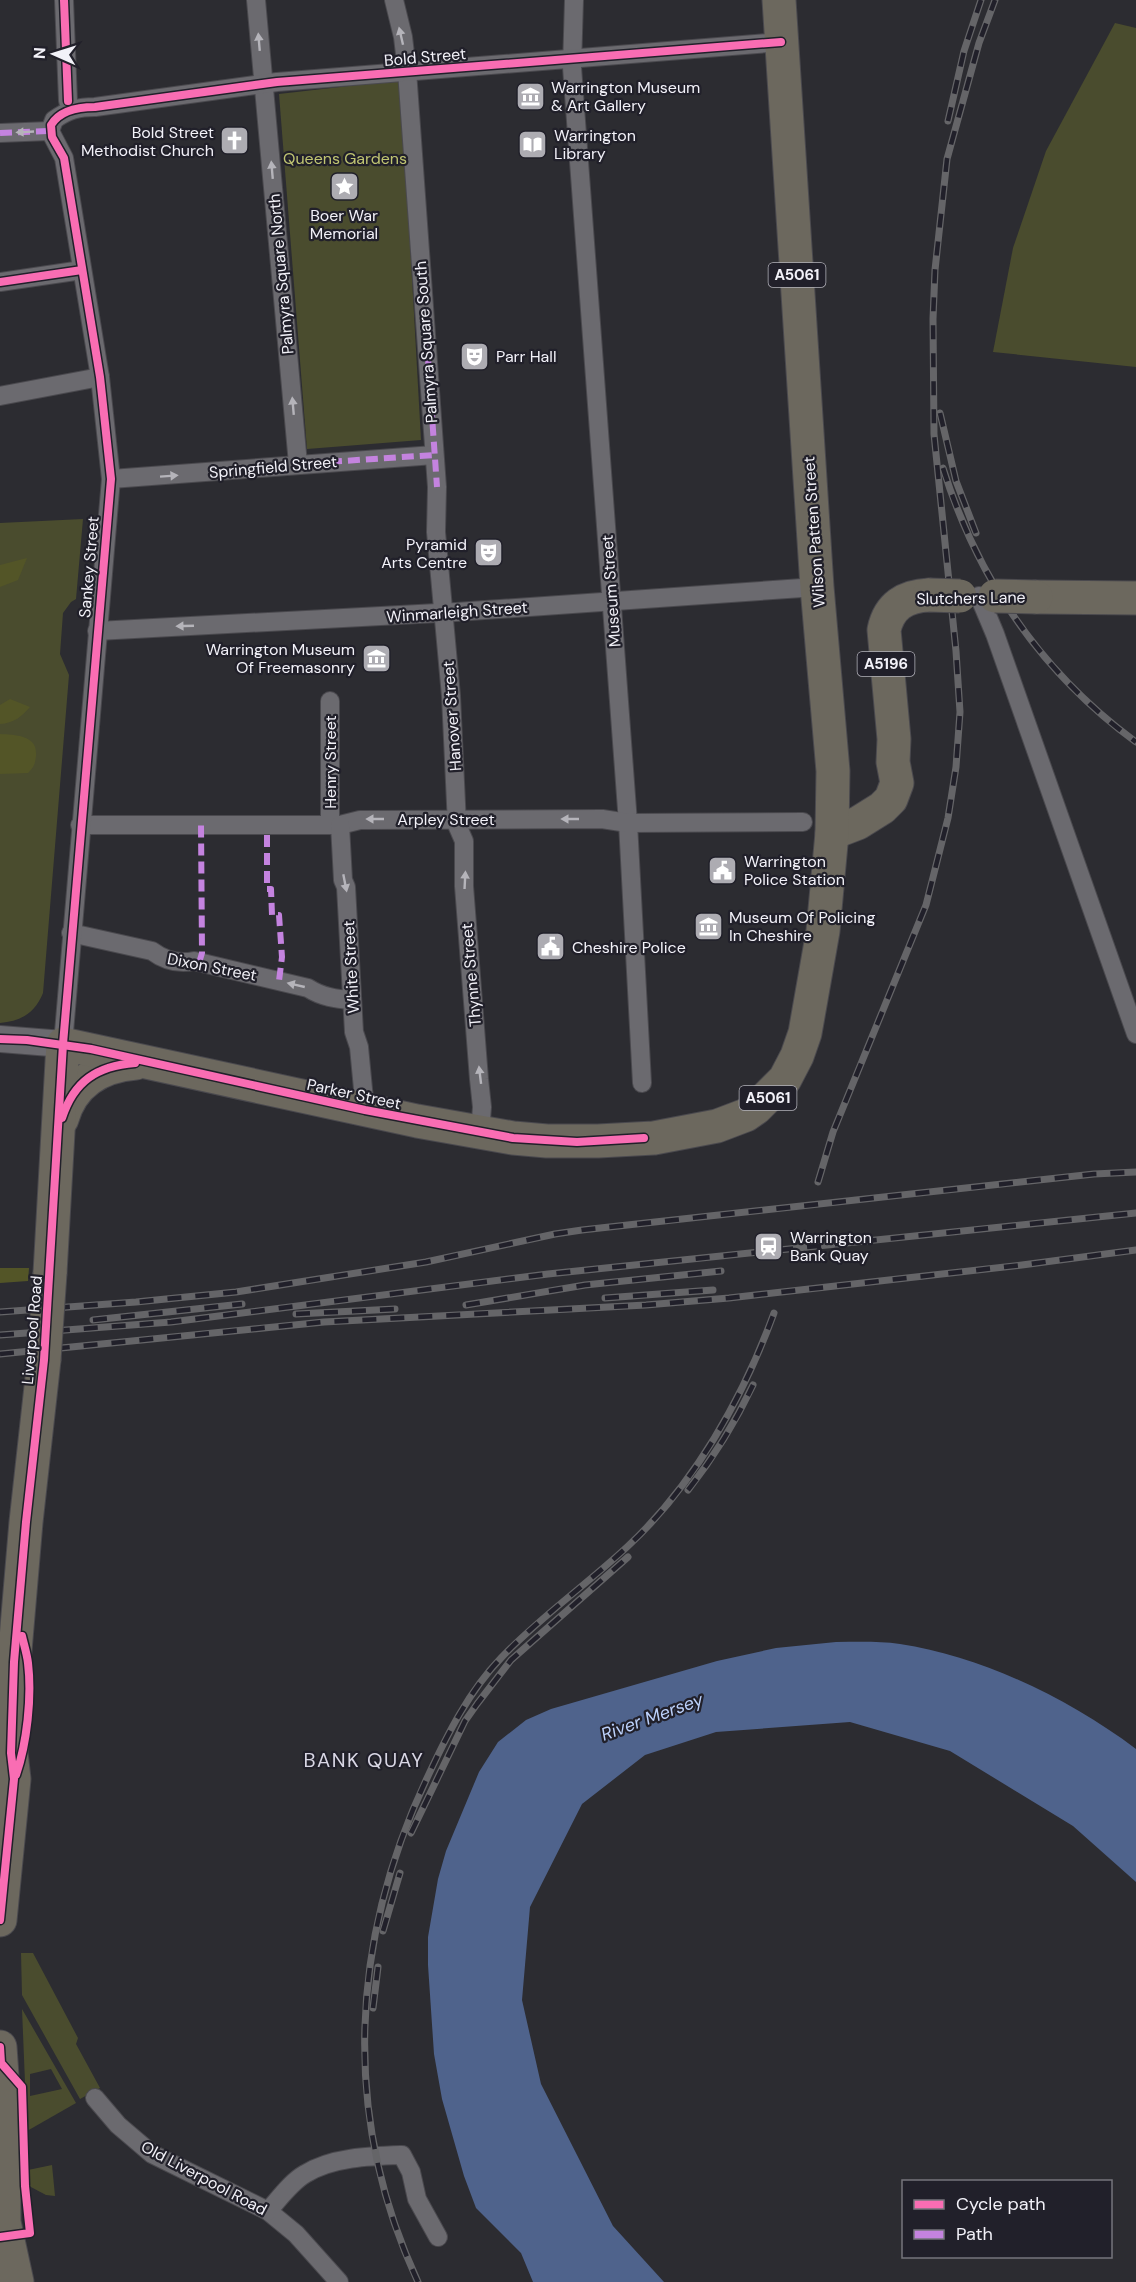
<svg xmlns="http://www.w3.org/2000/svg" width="1136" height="2282" viewBox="0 0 1136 2282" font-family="'DM Sans',sans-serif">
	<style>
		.green { fill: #4a4c2e; fill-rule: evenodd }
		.forest { fill: #535527 }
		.water { fill: #4f638c }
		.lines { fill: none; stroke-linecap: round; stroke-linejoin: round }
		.street-casing { stroke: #4a494e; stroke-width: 20 }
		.secondary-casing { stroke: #4a494e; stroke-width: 28 }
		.highway-casing { stroke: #4a494e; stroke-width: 35 }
		.street { stroke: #6b6a6f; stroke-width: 18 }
		.secondary { stroke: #6b6a6f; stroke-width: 26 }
		.highway { stroke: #6c685e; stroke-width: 33 }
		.rail-casing { stroke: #656568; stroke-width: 7 }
		.rail { stroke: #21202a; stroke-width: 4.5; stroke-dasharray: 14; stroke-linecap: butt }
		.highway-bridge-casing { stroke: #4a494e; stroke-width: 35; stroke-linecap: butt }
		.highway-bridge { stroke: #6c685e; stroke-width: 33 }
		.quiet { stroke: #c483df; stroke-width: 6; stroke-dasharray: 12 6; stroke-linecap: butt }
		.cycleway-casing { stroke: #21202a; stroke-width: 11 }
		.cycleway { stroke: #f96db3; stroke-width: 8 }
		.oneway { fill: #b5b4ba }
		.labels { text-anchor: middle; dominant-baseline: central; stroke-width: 4.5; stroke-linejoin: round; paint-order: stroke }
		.shield { fill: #21202a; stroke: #b3b2ba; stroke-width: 1.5 }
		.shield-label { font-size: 15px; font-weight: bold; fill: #f2f1f8 }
		.street-label { font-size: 16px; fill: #f2f1f8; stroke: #21202a }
		.poi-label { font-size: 16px; fill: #f2f1f8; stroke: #21202a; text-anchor: start }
		.park-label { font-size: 16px; fill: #c0c572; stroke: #21202a }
		.water-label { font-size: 18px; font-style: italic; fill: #bcd1fb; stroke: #21202a }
		.quarter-label { font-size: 20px; letter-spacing: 1.5px; fill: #d8d6e4; stroke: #21202a }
	</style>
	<rect width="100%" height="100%" fill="#2c2c31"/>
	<g class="green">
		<path d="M1115,23L1136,28V367L993,352L1013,248L1046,151Z"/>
		<path d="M401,80L421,440L307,449L279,94Z"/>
		<path d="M83,519L76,599L71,602L63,613L60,654L69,675L43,993C35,1013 21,1021 0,1023V523Z"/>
		<path d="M21,1953H33L78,2038L76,2044L100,2088L80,2099L22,1995Z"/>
		<path d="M22,2009L76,2103L27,2131ZM51,2069L62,2089L30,2096V2074Z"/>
		<path d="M52,2165L55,2196L46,2195L29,2186L28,2170Z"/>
	</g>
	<g class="forest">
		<path d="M27,558L18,580L0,587V565Z"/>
		<path d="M10,699L30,707C21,717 14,723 0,724V705Z"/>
		<path d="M0,734C16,735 38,735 36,756C35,764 34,767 28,773L0,774Z"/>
		<path d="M0,1268H29L28,1281L0,1283Z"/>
	</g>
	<path class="water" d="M836,1642C857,1642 879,1641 900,1644C983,1657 1068,1698 1136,1749V1882L1073,1826L950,1751L850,1722L716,1732L645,1755L582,1804L530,1907L522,2000L541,2084L613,2226L664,2282H533L521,2253L476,2208L464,2176L442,2099L434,2054L428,1965V1937L438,1879L446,1851L479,1772L498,1742L526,1720L551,1709L717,1661L776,1648Z"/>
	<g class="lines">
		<defs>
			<g id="street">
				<path d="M64,0L68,101"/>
				<path d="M256,0L298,464"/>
				<path d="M394,0L403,37L407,71L437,487L436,532L451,696L457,825L464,841V886L479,1079L482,1107L480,1133"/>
				<path d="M574,0L572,67L628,823L642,1083"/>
				<path d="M0,133L50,131"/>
				<path d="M0,282L82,270"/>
				<path d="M0,396L100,377"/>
				<path d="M111,479L434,455"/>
				<path d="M979,596L995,634L1136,1034"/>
				<path d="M97,631L456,612L817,587"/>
				<path d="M330,824V701"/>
				<path d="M80,825H340L360,820L602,819L628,823L803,822"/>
				<path d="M340,825L343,880L346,887L354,1032L359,1047L365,1110"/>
				<path d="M71,933L152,951C164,960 179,964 194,961L308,988C322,997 336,999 352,1000"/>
				<path d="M63,1044L111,479L100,377L64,158L50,131L54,120C67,110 79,107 95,107L277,82L781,42"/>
				<path d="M95,2098L118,2125L152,2154L268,2211L296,2234L339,2282"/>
				<path d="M268,2211C279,2199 291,2182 305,2174C332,2157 371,2156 402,2155L411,2172L417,2199L438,2237"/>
			</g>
			<path id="secondary" d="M0,1039L63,1044"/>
			<g id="highway">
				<path d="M1036,597L1136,598"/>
				<path d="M832,833L858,823L882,808L891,799L897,783L893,762L894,739L884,630C889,606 905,596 929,595"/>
				<path d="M62,1119C72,1082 100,1066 136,1063"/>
				<path d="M50,1273L63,1044L417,1121L513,1138L547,1141H598L654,1138L717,1126L746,1115L756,1108L785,1079L797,1056L805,1033L823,931L832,833L833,771L817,587L779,0"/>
				<path d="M0,1920L14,1779L11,1753L14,1662L26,1522L44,1360"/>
				<path d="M0,2047L3,2090L4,2222L17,2282"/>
			</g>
		</defs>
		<use href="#street" class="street-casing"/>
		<use href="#secondary" class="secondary-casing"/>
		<use href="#highway" class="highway-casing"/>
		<use href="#street" class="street"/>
		<use href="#secondary" class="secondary"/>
		<use href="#highway" class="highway"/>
		<defs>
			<g id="rail">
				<path d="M948,121L964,51L981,0"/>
				<path d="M940,413L956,481L976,533"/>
				<path d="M943,468C978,580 1042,673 1136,742"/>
				<path d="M818,1182L833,1132L926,905L948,818L956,767L960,712L956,651L934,434L933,319L935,270L947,159L979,43L995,0"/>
				<path d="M605,1298L713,1290"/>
				<path d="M466,1305L585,1285L721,1271"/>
				<path d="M0,1312L136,1302L236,1292L426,1262L555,1234L582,1230L1094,1174L1136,1172"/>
				<path d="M296,1314L395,1309"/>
				<path d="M93,1320L242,1304"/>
				<path d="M0,1335L171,1322L548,1274L1136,1213"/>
				<path d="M0,1354L324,1322L646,1305L729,1298L1022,1265L1136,1250"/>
				<path d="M688,1490C714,1457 735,1423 753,1385"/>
				<path d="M411,1833L465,1721L477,1704L511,1660L628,1557"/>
				<path d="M383,1931L400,1873"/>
				<path d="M373,2008L378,1967"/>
				<path d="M418,2282C341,2116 350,1940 428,1776C447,1735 469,1691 501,1658C539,1618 586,1585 627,1547C694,1485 743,1398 774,1313"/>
			</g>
		</defs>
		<use href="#rail" class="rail-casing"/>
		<use href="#rail" class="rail"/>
		<defs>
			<g id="highway-bridge">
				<path d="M929,595L960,596"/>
				<path d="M995,596L1036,597"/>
				<path d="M44,1360L50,1273"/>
			</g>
		</defs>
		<use href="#highway-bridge" class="highway-bridge-casing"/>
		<use href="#highway-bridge" class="highway-bridge"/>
		<g class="quiet">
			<path d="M0,133L50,131"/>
			<path d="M425,316L437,487"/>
			<path d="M312,463L434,455"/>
			<path d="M267,835V889H271L272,915H279L282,957L279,981"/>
			<path d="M199,963L202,953L201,824"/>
		</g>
		<defs>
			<g id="cycleway">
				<path d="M64,0L68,101"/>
				<path d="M0,282L82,270"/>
				<path d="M0,1039L27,1040L91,1049L365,1110L513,1138L577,1142L644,1138"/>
				<path d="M62,1118C74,1081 97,1066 135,1063"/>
				<path d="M16,1775C27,1743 32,1697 28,1663C27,1654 24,1645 22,1636"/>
				<path d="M0,1920L14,1779L11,1753L14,1662L26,1522L44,1360L63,1044L111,479L100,377L64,158L52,137L51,125C60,110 79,107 95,107L277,82L781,42"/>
				<path d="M0,2047L1,2063L22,2087L25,2186L30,2233L0,2237"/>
			</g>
		</defs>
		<use href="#cycleway" class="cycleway-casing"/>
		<use href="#cycleway" class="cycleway"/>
	</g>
	<defs><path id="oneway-solid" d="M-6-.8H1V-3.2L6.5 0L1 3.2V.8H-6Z" transform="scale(1.5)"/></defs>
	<g class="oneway">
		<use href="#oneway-solid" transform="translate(401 36) rotate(-103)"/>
		<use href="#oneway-solid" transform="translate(259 42) rotate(-95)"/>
		<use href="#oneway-solid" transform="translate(25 132) rotate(177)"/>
		<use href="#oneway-solid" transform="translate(272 170) rotate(-95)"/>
		<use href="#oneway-solid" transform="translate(293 406) rotate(-95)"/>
		<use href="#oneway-solid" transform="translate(169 476) rotate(-4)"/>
		<use href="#oneway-solid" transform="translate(185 626) rotate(178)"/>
		<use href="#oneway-solid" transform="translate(375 819) rotate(180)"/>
		<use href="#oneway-solid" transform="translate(570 819) rotate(180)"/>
		<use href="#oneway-solid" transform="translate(465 880) rotate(-87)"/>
		<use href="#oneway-solid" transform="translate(345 883) rotate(79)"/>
		<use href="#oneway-solid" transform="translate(296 985) rotate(-167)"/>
		<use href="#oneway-solid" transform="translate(480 1075) rotate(-97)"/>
	</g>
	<defs>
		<symbol id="museum-square" viewBox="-11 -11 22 22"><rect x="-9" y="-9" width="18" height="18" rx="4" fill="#adacb2" stroke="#21202a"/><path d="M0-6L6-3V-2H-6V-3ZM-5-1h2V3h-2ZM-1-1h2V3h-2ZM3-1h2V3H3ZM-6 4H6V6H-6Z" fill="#fff"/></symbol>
		<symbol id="church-square" viewBox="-11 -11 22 22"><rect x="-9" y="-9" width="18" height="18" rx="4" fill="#adacb2" stroke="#21202a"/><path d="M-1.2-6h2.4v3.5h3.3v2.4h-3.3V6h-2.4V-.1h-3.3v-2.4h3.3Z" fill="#fff"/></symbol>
		<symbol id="library-square" viewBox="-11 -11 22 22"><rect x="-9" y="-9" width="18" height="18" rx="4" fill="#adacb2" stroke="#21202a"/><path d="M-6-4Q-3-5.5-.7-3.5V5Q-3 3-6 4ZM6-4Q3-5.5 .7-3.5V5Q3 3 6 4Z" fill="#fff"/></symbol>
		<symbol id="sight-square" viewBox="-11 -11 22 22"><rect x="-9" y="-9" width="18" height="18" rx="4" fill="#adacb2" stroke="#21202a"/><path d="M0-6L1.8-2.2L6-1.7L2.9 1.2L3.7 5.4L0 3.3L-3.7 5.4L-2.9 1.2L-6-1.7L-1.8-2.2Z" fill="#fff"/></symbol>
		<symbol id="theatre-square" viewBox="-11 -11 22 22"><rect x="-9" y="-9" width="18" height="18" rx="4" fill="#adacb2" stroke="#21202a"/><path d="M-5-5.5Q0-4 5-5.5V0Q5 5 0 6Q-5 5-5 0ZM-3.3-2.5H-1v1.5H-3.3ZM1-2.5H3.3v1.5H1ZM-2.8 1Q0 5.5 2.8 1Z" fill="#fff"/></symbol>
		<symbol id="civic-square" viewBox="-11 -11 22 22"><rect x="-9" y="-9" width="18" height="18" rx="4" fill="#adacb2" stroke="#21202a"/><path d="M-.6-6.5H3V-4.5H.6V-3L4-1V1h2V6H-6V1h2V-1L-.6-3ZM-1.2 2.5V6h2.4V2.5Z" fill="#fff"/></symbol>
		<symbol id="station-square" viewBox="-11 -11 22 22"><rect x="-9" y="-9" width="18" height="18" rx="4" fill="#adacb2" stroke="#21202a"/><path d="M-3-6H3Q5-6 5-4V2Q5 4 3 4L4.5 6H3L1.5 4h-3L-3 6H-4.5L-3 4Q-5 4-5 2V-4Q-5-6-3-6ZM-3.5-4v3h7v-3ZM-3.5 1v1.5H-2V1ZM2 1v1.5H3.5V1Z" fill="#fff"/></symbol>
	</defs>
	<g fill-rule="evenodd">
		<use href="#museum-square" x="514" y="80" width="33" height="33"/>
		<use href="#church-square" x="218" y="124" width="33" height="33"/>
		<use href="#library-square" x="516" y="128" width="33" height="33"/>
		<use href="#sight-square" x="328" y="170" width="33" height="33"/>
		<use href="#theatre-square" x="458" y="340" width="33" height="33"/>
		<use href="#theatre-square" x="472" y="536" width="33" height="33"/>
		<use href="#museum-square" x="360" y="642" width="33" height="33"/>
		<use href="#civic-square" x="706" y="854" width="33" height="33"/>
		<use href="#museum-square" x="692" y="910" width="33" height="33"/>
		<use href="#civic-square" x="534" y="930" width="33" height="33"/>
		<use href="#station-square" x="752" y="1230" width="33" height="33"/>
	</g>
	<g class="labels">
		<g class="shield">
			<rect x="768.5" y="263" width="57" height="24" rx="4.5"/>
			<rect x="857.5" y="652" width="57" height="24" rx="4.5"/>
			<rect x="739.5" y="1086" width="57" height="24" rx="4.5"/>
		</g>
		<g class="shield-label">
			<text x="797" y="275">A5061</text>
			<text x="886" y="664">A5196</text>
			<text x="768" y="1098">A5061</text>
		</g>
		<g class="street-label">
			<text transform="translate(425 57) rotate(-5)">Bold Street</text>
			<text transform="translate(281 274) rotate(-95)">Palmyra Square North</text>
			<text transform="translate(426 342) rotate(-94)">Palmyra Square South</text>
			<text transform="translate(273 467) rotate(-5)">Springfield Street</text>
			<text transform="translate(814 532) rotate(-94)">Wilson Patten Street</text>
			<text transform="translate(89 567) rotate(-85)">Sankey Street</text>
			<text transform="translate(611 591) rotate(-94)">Museum Street</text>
			<text transform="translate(971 598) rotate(-1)">Slutchers Lane</text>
			<text transform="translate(457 612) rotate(-4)">Winmarleigh Street</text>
			<text transform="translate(452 716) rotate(-94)">Hanover Street</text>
			<text transform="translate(330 762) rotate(-90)">Henry Street</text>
			<text x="446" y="819">Arpley Street</text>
			<text transform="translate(212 967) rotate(11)">Dixon Street</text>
			<text transform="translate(351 967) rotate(-93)">White Street</text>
			<text transform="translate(471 975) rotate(-95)">Thynne Street</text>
			<text transform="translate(354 1094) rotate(12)">Parker Street</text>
			<text transform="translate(32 1330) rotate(-85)">Liverpool Road</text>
			<text transform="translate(204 2178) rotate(28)">Old Liverpool Road</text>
		</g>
		<g class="poi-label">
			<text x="551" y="87">Warrington Museum<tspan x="551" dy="18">&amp; Art Gallery</tspan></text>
			<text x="214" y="132" text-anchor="end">Bold Street<tspan x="214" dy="18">Methodist Church</tspan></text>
			<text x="554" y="135">Warrington<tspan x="554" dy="18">Library</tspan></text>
			<text x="344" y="215" text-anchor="middle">Boer War<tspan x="344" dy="18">Memorial</tspan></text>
			<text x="496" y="356">Parr Hall</text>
			<text x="467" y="544" text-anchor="end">Pyramid<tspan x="467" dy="18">Arts Centre</tspan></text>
			<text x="355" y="649" text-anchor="end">Warrington Museum<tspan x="355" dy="18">Of Freemasonry</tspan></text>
			<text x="744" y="861">Warrington<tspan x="744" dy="18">Police Station</tspan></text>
			<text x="729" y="917">Museum Of Policing<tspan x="729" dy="18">In Cheshire</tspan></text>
			<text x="572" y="947">Cheshire Police</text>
			<text x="790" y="1237">Warrington<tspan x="790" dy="18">Bank Quay</tspan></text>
		</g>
		<g class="park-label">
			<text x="345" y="158">Queens Gardens</text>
		</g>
		<g class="water-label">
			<text transform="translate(652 1717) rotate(-20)">River Mersey</text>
		</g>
		<g class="quarter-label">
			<text x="364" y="1760">BANK QUAY</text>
		</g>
	</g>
	<rect x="902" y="2180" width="210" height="78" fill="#21202a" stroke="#75747c" stroke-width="1.5"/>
	<rect x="914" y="2200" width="30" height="9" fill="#f96db3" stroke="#75747c" stroke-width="1.5"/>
	<text x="956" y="2210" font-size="18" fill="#f2f1f8">Cycle path</text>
	<rect x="914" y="2230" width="30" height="9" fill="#c483df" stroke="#75747c" stroke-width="1.5"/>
	<text x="956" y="2240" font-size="18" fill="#f2f1f8">Path</text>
	<g transform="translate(54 54) rotate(273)" stroke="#21202a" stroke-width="4.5" paint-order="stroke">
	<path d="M0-4.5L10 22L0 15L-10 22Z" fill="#f2f1f8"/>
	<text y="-9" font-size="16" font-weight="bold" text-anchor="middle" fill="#f2f1f8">N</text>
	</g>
</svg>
